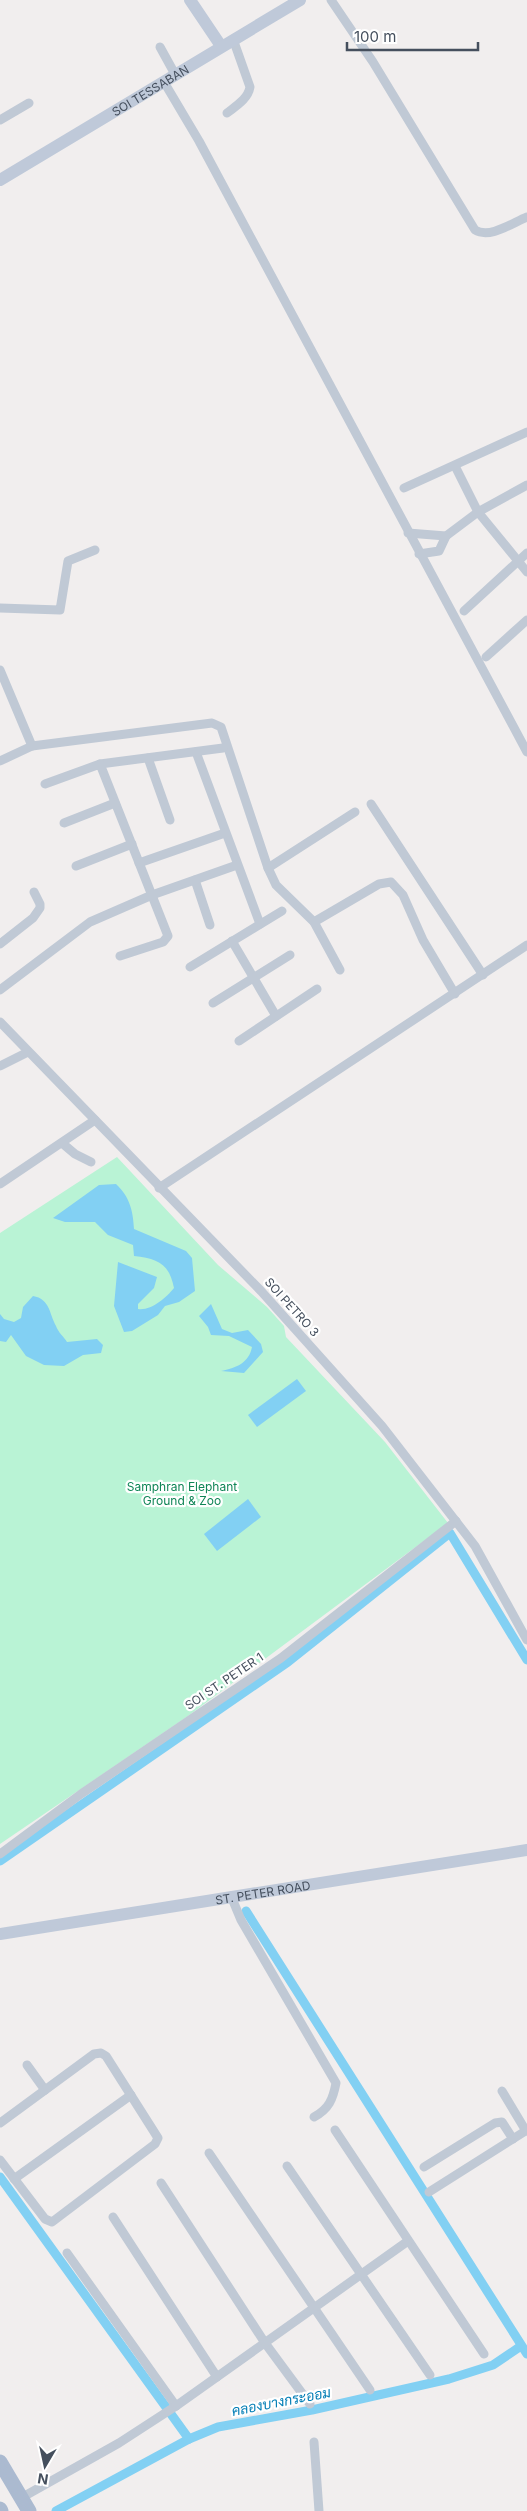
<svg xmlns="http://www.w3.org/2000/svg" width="527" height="2511" viewBox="0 0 527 2511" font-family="Inter,Sarabun,sans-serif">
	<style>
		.green { fill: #b9f3d5 }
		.water { fill: #82d0f3 }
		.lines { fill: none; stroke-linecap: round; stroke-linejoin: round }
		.canal { stroke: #82d0f3; stroke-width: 9 }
		.street { stroke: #c0c9d5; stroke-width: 9 }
		.secondary { stroke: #bfc9d9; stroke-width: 12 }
		.primary { stroke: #abbad0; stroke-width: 15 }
		.labels { text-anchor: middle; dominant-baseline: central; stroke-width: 4.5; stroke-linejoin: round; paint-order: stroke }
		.street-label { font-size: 12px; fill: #454f5d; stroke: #fff }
		.park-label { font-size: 12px; fill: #0f8556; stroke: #fff }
		.water-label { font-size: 14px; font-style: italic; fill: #007db5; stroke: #fff }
	</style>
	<rect width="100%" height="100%" fill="#f1eeee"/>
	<path class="green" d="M117,1157L218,1265L267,1307L284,1326L286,1337L385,1442L448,1523L188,1716L0,1844V1233Z"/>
	<g class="water">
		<path d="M116,1184C130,1197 133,1211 134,1229L186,1251L192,1258L195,1291L179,1302L165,1306L158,1315L132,1331L124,1332L114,1306L118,1262L157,1277L154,1288L138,1304V1309C151,1311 166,1298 174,1288C169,1263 158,1259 134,1256L133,1245L108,1235L95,1222H65L53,1218L99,1185Z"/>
		<path d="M33,1296C50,1299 49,1313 56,1326C58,1332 64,1337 67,1342L97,1339L103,1345L101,1353L83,1355L64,1366L44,1365L26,1356L11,1335L6,1342L0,1341V1314L4,1319L14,1322L21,1318L23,1307Z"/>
		<path d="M211,1304L222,1329L232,1333L248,1330L261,1344L263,1352L244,1373L221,1371C236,1368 249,1363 252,1347L229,1336L211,1335L208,1327L199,1316Z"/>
		<path d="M297,1379L306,1391L257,1427L248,1415Z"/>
		<path d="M248,1499L261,1517L217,1551L204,1534Z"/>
	</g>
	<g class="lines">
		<g class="canal">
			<path d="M0,1861L288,1662L450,1533L527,1660"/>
			<path d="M246,1911L527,2354"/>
			<path d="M0,2177L189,2439"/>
			<path d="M56,2511L189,2439L218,2427L312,2410L449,2379L493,2365L521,2346"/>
		</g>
		<g class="street">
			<path d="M331,0L373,62L475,230C490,239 512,223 527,217"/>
			<path d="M160,47L176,76"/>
			<path d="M164,82L199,141L527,752"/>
			<path d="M227,113C236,106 248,99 250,87L233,39"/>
			<path d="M0,120L29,103"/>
			<path d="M455,466L478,512L527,572"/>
			<path d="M404,488L527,432"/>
			<path d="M408,533L446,536L478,512L527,485"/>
			<path d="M419,554L439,551L446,536"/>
			<path d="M0,608L60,610L68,561L95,550"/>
			<path d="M464,611L527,553"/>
			<path d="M486,657L527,620"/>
			<path d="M0,670L32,746"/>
			<path d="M196,752L260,924"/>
			<path d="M148,758L170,820"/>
			<path d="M0,761L32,746L212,723L221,727L268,868L276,885L314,922L340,970"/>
			<path d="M100,764L223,748"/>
			<path d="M45,784L100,764L168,936L163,942L120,956"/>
			<path d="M371,804L483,975"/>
			<path d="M64,823L115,803"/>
			<path d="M139,863L225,833"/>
			<path d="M76,866L132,844"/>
			<path d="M268,868L355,812"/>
			<path d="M195,880L210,925"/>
			<path d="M314,922L379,884L391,882L403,895L423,940L455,994"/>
			<path d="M232,941L276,1016"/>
			<path d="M0,944L33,918L40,908V904L34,892"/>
			<path d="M190,967L282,911"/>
			<path d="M0,990L90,922L152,895L237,865"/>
			<path d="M213,1003L290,955"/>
			<path d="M0,1022L261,1291L382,1426L475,1546L527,1640"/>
			<path d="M239,1041L317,989"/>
			<path d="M0,1066L28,1052"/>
			<path d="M62,1143L75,1154L91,1162"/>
			<path d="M0,1184L95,1120"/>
			<path d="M159,1188L527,945"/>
			<path d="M0,1854L81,1794L281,1658L456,1521"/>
			<path d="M231,1896L241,1920L336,2083C333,2099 329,2109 314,2117"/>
			<path d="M27,2065L45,2090"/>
			<path d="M502,2091L526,2131"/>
			<path d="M0,2123L94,2054L101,2053L106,2056L158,2138L155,2144L52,2222L45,2219L0,2160"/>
			<path d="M335,2130L484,2354"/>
			<path d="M209,2153L370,2390"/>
			<path d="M287,2166L430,2375"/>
			<path d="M424,2167L495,2123L502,2122L513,2139"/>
			<path d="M14,2179L131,2095"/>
			<path d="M161,2183L265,2343L310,2404"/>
			<path d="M429,2192L527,2130"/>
			<path d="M113,2217L217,2377"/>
			<path d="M67,2253L176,2406"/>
			<path d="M314,2442L319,2511"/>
			<path d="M21,2498L119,2443L176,2406L408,2241"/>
		</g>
		<g class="secondary">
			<path d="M190,0L221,46"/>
			<path id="s1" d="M0,180L300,0"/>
			<path id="s2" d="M0,1934L527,1850"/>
		</g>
		<g class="primary">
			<path d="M0,2462L29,2511"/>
			<path d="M0,2509L1,2511"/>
		</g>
	</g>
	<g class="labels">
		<g class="street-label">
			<text stroke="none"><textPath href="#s1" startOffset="175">SOI TESSABAN</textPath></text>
			<text transform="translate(292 1307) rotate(48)">SOI PETRO 3</text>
			<text transform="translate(224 1681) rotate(-34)">SOI ST. PETER 1</text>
			<text stroke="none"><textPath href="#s2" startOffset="266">ST. PETER ROAD</textPath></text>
		</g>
		<g class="park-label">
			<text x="182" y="1486">Samphran Elephant<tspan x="182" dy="14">Ground &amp; Zoo</tspan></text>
		</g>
		<g class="water-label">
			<text transform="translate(281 2401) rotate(-11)">คลองบางกระออม</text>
		</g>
	</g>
	<g transform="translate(45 2466) rotate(189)" stroke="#ffffff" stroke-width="4" paint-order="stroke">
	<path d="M0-4L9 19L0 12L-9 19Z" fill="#454f5d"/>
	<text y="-8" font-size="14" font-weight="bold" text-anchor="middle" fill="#454f5d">N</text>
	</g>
	<path d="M347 42v8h131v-8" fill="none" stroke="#454f5d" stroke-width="2.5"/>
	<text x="354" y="42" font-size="15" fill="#454f5d" stroke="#ffffff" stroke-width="4" paint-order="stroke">100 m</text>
</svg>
